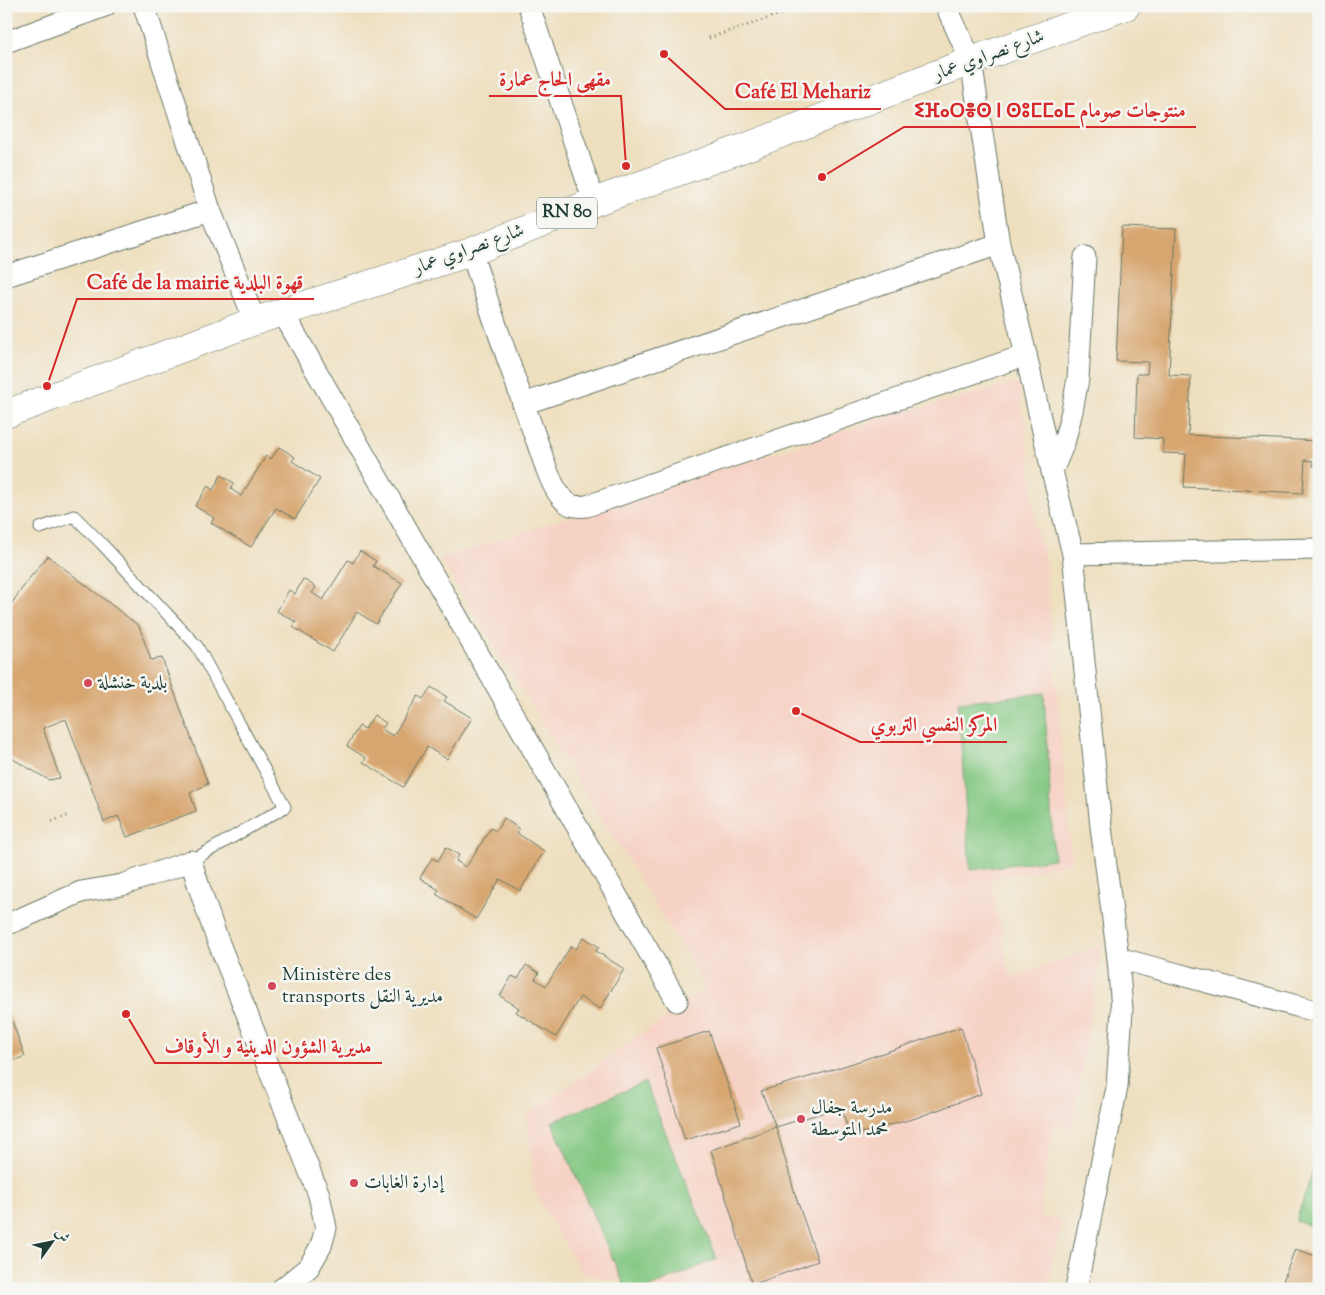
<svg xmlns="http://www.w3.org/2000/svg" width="1325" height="1295" viewBox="0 0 1325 1295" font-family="'Sorts Mill Goudy',Amiri,'Noto Sans Tifinagh',serif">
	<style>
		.built { fill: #f6d2c4 }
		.green { fill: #83c781; stroke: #51825a }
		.building { fill: #d7a670 }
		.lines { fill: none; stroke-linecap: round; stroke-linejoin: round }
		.lane-casing { stroke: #677665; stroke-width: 13 }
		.street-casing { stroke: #677665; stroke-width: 23 }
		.primary-casing { stroke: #677665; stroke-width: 29 }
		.path { stroke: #677665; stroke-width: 3; stroke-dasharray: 1 4; stroke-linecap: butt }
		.lane { stroke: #fff; stroke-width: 11 }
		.street { stroke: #fff; stroke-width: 21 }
		.primary { stroke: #fff; stroke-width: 28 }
		.poi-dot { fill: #d1495b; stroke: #f6f6f2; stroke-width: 2 }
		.labels { text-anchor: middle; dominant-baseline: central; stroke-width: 5; stroke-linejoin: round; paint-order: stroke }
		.shield { fill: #f6f6f2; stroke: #60746d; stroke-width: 1 }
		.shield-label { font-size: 18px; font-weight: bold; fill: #1f3d34 }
		.street-label { font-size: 19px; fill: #1f3d34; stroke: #f6f6f2 }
		.poi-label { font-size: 19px; fill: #1f3d34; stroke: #f6f6f2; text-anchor: start }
		.leader { fill: none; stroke: #d62828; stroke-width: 2 }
		.callout-dot { fill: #d62828; stroke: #f6f6f2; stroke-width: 2 }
		.callout-label { font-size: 20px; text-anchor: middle; font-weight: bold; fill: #d62828; stroke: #f6f6f2; stroke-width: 5; stroke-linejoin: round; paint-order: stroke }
	</style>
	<rect width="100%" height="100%" fill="#f6f6f2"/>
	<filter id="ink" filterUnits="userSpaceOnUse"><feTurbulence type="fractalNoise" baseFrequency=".02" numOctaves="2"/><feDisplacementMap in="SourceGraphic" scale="10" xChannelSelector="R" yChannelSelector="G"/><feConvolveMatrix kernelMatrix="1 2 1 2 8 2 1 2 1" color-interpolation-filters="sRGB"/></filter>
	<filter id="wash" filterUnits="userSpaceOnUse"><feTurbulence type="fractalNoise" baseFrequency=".0096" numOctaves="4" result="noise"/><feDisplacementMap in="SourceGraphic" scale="20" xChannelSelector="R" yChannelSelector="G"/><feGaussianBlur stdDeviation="1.12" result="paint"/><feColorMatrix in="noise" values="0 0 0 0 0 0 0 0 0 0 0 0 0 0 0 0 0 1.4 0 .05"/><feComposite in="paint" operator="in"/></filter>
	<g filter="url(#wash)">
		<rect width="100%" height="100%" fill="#eedfbf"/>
		<path class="built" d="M1018,383L1030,456L1035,525L1045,559L1072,863L990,879L1011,978L1102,945L1072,1130L1054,1123L1039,1216L1062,1220L1047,1289H667L583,1274L535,1193L527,1115L707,988L440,558L904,412Z"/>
		<g class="green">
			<path d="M1044,693L1054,859L970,870L958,702Z"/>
			<path d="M645,1082L717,1259L646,1289H626L552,1122Z"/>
			<path d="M1319,1153V1229L1296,1221Z"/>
		</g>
		<g id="blocks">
			<g class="building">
				<path d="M1122,227L1176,229L1169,375L1191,376L1188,435L1319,441V466H1313V461L1305,460L1303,493L1184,487L1186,454L1163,453V439L1135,437L1137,374H1147L1148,362L1116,361Z"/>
				<path d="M279,447L295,457L292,461L320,479L295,519L276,508L251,547L211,523L214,518L195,506L208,486L213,490L221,475L234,483L231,489L241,496L266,456L271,459Z"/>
				<path d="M360,551L376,561L373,566L402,583L376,624L357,612L333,652L293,627L296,622L277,611L289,590L295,594L303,579L316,587L312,593L323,600L348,560L353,563Z"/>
				<path d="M48,556L139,626L151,660L162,658L208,784L190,793L196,811L127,837L118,816L104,822L66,719L43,728L60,778L49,780L6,755V618L12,603L28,580Z"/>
				<path d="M431,687L447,697L444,701L472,718L447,759L427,747L403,787L363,762L366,758L347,746L359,726L365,729L374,715L386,723L382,729L393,736L418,696L423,699Z"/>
				<path d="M504,818L519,829L517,833L544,851L520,891L500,879L476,919L436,894L439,890L420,878L432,858L438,861L446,847L459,855L456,861L466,867L491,828L496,831Z"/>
				<path d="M584,937L599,947L596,951L624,969L600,1009L580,997L556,1037L516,1012L519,1008L500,996L512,976L518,979L526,965L539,973L535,979L546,986L571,946L576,949Z"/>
				<path d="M6,1005L25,1056L6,1064Z"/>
				<path d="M961,1027L981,1094L916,1118L850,1136L841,1107L776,1127L761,1091L829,1071Z"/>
				<path d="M709,1031L741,1123L685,1140L656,1048Z"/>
				<path d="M776,1127L796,1197L818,1261L752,1285L732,1217L711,1150Z"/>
				<path d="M1295,1249L1319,1257V1289H1280Z"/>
			</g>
		</g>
	</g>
	<g filter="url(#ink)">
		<use href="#blocks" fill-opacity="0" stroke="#677665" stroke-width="1"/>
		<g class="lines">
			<defs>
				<path id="lane" d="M40,528L74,516L101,543L197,646L285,807L191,861"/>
				<g id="street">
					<path d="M144,6L210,210L255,321"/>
					<path d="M529,6L594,202"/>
					<path d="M946,6L971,61L999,244L1026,355L1052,471L1073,554L1101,827L1118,958L1122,1010L1117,1087L1076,1289"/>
					<path d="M6,42L105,6"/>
					<path d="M471,252C492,314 513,375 535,436C542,454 550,486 563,499C570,507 577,507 587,506L1026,355"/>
					<path d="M6,276L210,210"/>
					<path d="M283,313L677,1001"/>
					<path d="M523,404L999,244"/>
					<path d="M1052,471L1064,443L1072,411L1078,379L1085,257"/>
					<path d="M1073,554L1319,549"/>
					<path d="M6,925L81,892L122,885L191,861L199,887L216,936L319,1195L326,1228L321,1246L309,1267L282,1289"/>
					<path d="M1118,958L1319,1012"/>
				</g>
				<path id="primary" d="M6,414L255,321L471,252L594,202L749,146L971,61L1126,6"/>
			</defs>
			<use href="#lane" class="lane-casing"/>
			<use href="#street" class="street-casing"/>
			<use href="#primary" class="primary-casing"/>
			<g class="path">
				<path d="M709,38L805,6"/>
				<path d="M52,821L67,816"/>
			</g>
			<use href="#lane" class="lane"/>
			<use href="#street" class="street"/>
			<use href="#primary" class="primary"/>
		</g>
	</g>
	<g class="poi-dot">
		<circle cx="88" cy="683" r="5"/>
		<circle cx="272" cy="986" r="5"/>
		<circle cx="801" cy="1119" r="5"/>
		<circle cx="354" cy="1183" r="5"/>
	</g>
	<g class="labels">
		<rect class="shield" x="537" y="197.5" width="60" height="31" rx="4"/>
		<g class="shield-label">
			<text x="567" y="213">RN 80</text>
		</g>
		<g class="street-label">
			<text transform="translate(989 56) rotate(-20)">شارع نصراوي عمار</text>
			<text transform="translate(469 250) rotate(-20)">شارع نصراوي عمار</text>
		</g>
		<g class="poi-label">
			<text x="98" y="683">بلدية خنشلة</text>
			<text x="282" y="975">Ministère des<tspan x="282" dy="22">transports مديرية النقل</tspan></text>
			<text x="811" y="1108">مدرسة جفال<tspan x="811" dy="22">محمد المتوسطة</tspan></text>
			<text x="364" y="1183">إدارة الغابات</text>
		</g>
	</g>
	<path class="leader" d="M626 166L621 96H489M664 54L725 109H881M822 177L904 127H1196M47 386L77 299H314M796 711L860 742H1007M126 1014L155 1063H382"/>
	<g class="callout-dot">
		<circle cx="626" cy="166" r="5"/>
		<circle cx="664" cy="54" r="5"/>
		<circle cx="822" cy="177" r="5"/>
		<circle cx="47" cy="386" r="5"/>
		<circle cx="796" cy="711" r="5"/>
		<circle cx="126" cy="1014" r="5"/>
	</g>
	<g class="callout-label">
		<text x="555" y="86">مقهى الحاج عمارة</text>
		<text x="803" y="98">Café El Mehariz</text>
		<text x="1050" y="117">ⵉⴼⴰⵔⴻⵙ ⵏ ⵙⵓⵎⵎⴰⵎ منتوجات صومام</text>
		<text x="195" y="289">Café de la mairie قهوة البلدية</text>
		<text x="934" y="731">المركز النفسي التربوي</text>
		<text x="268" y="1053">مديرية الشؤون الدينية و الأوقاف</text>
	</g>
	<rect width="1325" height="1295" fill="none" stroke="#f6f6f2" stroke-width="25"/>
	<g transform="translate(52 1242) rotate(57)" stroke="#f6f6f2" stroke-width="4" paint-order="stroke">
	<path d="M0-4L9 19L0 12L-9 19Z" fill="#1f3d34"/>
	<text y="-8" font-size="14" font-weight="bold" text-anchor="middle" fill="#1f3d34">ش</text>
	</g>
</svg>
